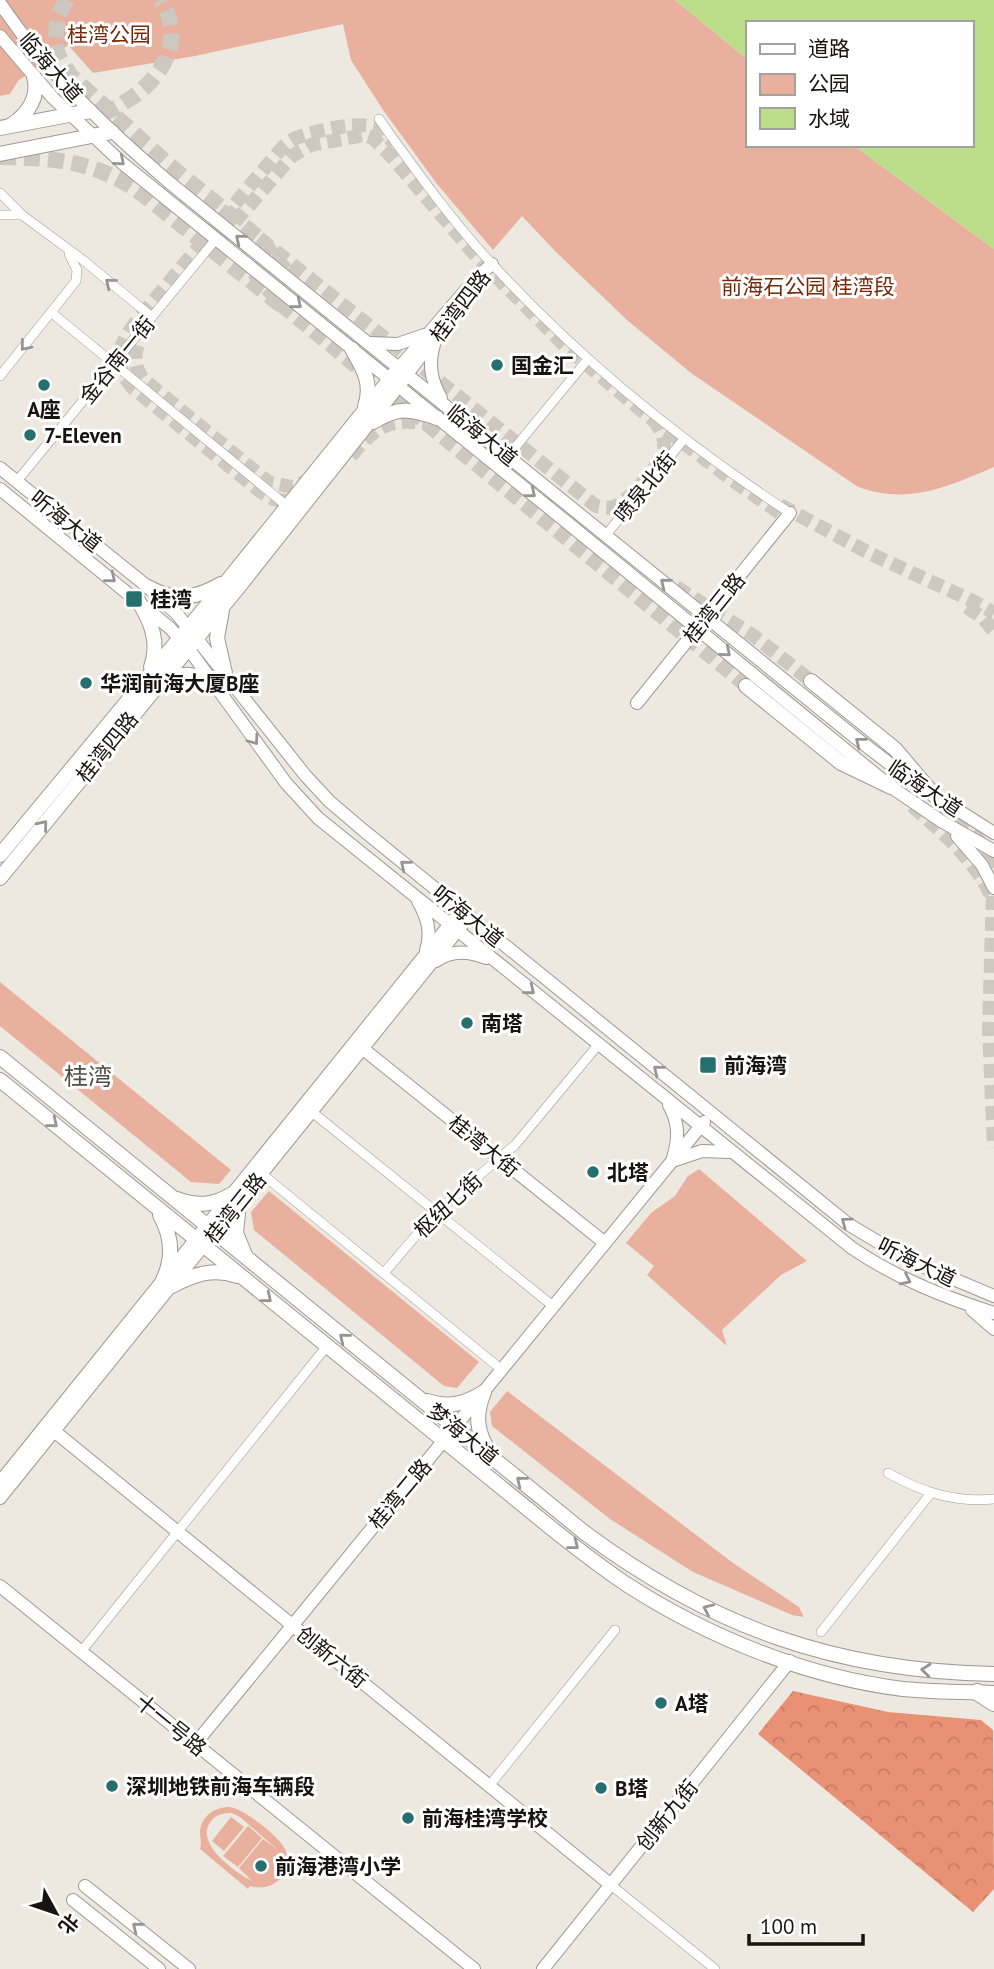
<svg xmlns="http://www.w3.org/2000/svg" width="994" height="1969" viewBox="0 0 994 1969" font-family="'PT Sans','Noto Sans SC',sans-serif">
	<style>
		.forest { fill: url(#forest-crowns) }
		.green { fill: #e8b09d; fill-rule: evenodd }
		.water { fill: #bcde8a }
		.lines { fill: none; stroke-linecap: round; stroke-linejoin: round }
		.primary-tunnel { stroke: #cdc9c1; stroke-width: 14; stroke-dasharray: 14 7; stroke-linecap: butt }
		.highway-tunnel { stroke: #cdc9c1; stroke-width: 16; stroke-dasharray: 16 8; stroke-linecap: butt }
		.street-casing { stroke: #9e9a92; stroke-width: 10 }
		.secondary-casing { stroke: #9e9a92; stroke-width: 14 }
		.primary-casing { stroke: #9e9a92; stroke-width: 16 }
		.highway-casing { stroke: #9e9a92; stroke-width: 18 }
		.street { stroke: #fff; stroke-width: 9 }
		.secondary { stroke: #fff; stroke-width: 12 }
		.primary { stroke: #fff; stroke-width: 14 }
		.highway { stroke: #fff; stroke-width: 16 }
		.secondary-bridge-casing { stroke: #9e9a92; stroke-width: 14; stroke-linecap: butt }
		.secondary-bridge { stroke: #fff; stroke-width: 12 }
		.oneway { stroke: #969594 }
		.poi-dot { fill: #25706e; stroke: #fff; stroke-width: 2.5 }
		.labels { text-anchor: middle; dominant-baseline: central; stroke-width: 6; stroke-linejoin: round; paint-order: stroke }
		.park-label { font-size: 21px; fill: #762809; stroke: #fff }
		.street-label { font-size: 21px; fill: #161411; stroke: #fff }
		.poi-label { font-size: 21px; font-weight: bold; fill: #161411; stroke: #fff; text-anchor: start }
		.quarter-label { font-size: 24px; fill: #504d46; stroke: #fff }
	</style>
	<defs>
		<pattern id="forest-crowns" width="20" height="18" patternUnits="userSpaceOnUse" patternTransform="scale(1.75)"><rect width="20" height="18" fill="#e99174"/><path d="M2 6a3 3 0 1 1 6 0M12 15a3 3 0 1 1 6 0" fill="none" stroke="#c77c63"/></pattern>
	</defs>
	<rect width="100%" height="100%" fill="#ede9e0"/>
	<path class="forest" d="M793,1691L888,1712L981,1720L993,1730L994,1889L973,1912L758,1734Z"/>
	<g class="green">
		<path d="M0,0H675L747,59V145H853L994,249V467C947,487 909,505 858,487L691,373L627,320L555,251L522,216L493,250L437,184L383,110L351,60L343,24L195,56L93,73L68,45L18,81L10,94L0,96Z"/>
		<path d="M0,982L231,1170L219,1184L191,1182L0,1026Z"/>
		<path d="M699,1169L807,1261L781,1275L722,1330L727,1346L647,1275L654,1266L626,1243L651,1213L675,1196L688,1176Z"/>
		<path d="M269,1191L479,1362L457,1388L444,1386L254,1230L251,1212Z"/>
		<path d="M507,1391L733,1563L799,1607L804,1617L792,1615L693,1572L610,1519L492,1426L490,1412Z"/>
		<path d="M230,1807C244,1809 279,1836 285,1849C296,1873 273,1893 250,1886L248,1889L200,1849C202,1843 200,1838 200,1831C202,1815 215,1807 230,1807ZM232,1813L240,1817L278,1850L263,1839L239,1868L252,1881C235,1872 192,1842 212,1820C217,1814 224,1813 232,1813Z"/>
		<path d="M231,1817L244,1827L224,1851L212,1841Z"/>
		<path d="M248,1826L262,1838L238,1867L223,1856Z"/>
	</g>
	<path class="water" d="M675,0H994V249L853,145H971V23H747V59Z"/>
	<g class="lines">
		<g class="primary-tunnel">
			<path d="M221,238L292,156L311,145L364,135L373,138L391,156L477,257L565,346L648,416L735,482L786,517"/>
			<path d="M259,238L596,506C601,507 607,509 613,507C627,504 661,464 664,449C665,439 661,431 656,423"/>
			<path d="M253,273L282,306L746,686"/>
			<path d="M148,327C135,343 130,362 143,379L268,482L292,487L309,480"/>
			<path d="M351,456C375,427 388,418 426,423"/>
			<path d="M285,501L273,499L261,492L133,388C109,361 120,343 139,318L275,156C281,149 287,142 296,138C314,131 361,120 378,128C385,132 390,138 394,144"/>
			<path d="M780,505L871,554L975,602L994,613"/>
			<path d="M676,587L754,636L811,681"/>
			<path d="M967,607L984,619L994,631"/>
			<path d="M942,804L974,835L994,859"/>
			<path d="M912,806C945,834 977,862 994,902"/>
			<path d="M994,854L989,1029L994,1148"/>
		</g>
		<g class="highway-tunnel">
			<path d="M67,0L58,15L55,43L58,55L70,75L169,165L259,238L285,270"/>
			<path d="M102,113C113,111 121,104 131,98C164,76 186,37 160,0"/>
			<path d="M0,157C57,158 98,161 145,196L282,306"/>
		</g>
		<defs>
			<g id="street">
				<path d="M379,119C415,169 451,220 493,265C581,361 682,442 790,513"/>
				<path d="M0,193L22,215L83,260L152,317"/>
				<path d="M0,215H22"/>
				<path d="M52,313L287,506"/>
				<path d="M0,376L76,281L77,270L69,254"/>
				<path d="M508,456L588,359"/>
				<path d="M17,481L216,239"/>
				<path d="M606,535L684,439"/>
				<path d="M312,1112L553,1306"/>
				<path d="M262,1174L502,1370"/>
				<path d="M384,1273L436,1212L515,1145L598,1045"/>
				<path d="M888,1473C922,1492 955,1503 994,1499"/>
				<path d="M821,1632L931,1493"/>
				<path d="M84,1648L327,1346"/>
				<path d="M489,1786L615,1630"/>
				<path d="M611,1885L715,1969"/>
			</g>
			<g id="secondary">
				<path d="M0,3C46,72 107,129 170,183L856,738L912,781L994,833"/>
				<path d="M0,36L53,98L122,163L569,524L891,787L941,821L994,851"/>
				<path d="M370,343L398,344L424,335"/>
				<path d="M434,345C428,364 431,380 441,398"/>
				<path d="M399,368L477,277L492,264"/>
				<path d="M407,374L430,344"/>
				<path d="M0,468L148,587L177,614L305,775L329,801L363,830L848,1224L908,1260L994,1296"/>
				<path d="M0,489L170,628L188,648L286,783L318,818L852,1248C896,1278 944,1297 994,1313"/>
				<path d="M637,703L790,513"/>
				<path d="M957,836L982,865L994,888"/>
				<path d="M418,901C427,917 432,932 426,950"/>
				<path d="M436,961C451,950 469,951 486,958"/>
				<path d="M362,1048L605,1243"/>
				<path d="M669,1105C679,1123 679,1138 673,1158"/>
				<path d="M672,1161L702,1151L729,1152"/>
				<path d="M972,1310L994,1329"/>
				<path d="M54,1431L611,1885"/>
				<path d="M0,1482L454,919"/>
				<path d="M0,1498L462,925"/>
				<path d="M0,1586L474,1969"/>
				<path d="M288,1631L704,1122"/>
				<path d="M85,1886L189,1969"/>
				<path d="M73,1900L159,1969"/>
				<path d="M543,1969L790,1661"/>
			</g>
			<g id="primary">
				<path d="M11,125C27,115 40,97 34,77"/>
				<path d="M0,128L90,111"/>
				<path d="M0,154L112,132"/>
				<path d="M352,349C363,368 373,384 365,406"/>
				<path d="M373,422C399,406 410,409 437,418"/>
				<path d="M148,587C175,602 195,599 221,584"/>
				<path d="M137,599C151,621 160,642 151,667"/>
				<path d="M222,610L217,638L225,673"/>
				<path d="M811,681L895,749L935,796"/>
				<path d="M163,682C183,671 196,673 214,685"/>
				<path d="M746,686L841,763L891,787"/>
				<path d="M0,855L228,580L399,368"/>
				<path d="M0,878L241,584L407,374"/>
				<path d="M0,1057L585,1533C712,1627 835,1671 994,1674"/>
				<path d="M0,1080L545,1523C571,1544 598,1565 626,1584C708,1637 806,1677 903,1689C934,1692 964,1692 994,1693"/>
				<path d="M177,1199C198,1207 214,1205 232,1194"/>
				<path d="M239,1203L236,1233L245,1255"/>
				<path d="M160,1215C172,1236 174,1257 163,1280"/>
				<path d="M172,1286C193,1275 213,1267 237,1276"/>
				<path d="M484,1392C475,1414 476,1431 489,1451"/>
				<path d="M427,1401C449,1408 465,1404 484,1392"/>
			</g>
			<path id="highway" d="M977,1692L994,1703"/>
		</defs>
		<use href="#street" class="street-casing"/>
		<use href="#secondary" class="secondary-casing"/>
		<use href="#primary" class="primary-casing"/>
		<use href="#highway" class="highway-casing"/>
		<use href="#street" class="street"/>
		<use href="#secondary" class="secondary"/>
		<use href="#primary" class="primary"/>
		<use href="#highway" class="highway"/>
		<defs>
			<path id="secondary-bridge" d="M195,1744L288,1631"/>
		</defs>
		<use href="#secondary-bridge" class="secondary-bridge-casing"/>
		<use href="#secondary-bridge" class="secondary-bridge"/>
	</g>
	<defs><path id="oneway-chevron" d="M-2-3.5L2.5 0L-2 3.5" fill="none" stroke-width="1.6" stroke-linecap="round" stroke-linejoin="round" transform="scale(1.75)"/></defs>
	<g class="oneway">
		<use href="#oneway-chevron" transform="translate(120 161) rotate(40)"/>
		<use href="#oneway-chevron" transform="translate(240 239) rotate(-141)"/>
		<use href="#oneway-chevron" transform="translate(110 283) rotate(-141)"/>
		<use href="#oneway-chevron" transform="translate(297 304) rotate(39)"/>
		<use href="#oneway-chevron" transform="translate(25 346) rotate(129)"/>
		<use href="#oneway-chevron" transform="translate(531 493) rotate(39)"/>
		<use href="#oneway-chevron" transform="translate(111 578) rotate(39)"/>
		<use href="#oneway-chevron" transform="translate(665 583) rotate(-141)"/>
		<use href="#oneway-chevron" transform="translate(726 652) rotate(40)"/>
		<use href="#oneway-chevron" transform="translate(254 740) rotate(54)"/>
		<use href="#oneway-chevron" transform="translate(860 742) rotate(-142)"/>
		<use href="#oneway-chevron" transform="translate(43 825) rotate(-51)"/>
		<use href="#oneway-chevron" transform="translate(405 865) rotate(-141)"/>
		<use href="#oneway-chevron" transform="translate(530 990) rotate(39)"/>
		<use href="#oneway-chevron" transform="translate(658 1070) rotate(-141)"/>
		<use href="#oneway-chevron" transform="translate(53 1123) rotate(39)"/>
		<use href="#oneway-chevron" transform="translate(846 1222) rotate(-143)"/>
		<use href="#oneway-chevron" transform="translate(906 1280) rotate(26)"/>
		<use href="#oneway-chevron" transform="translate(267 1298) rotate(39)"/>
		<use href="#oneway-chevron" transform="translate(344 1338) rotate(-141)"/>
		<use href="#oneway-chevron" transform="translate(521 1481) rotate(-141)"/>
		<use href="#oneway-chevron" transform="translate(574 1545) rotate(38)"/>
		<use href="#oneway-chevron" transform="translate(708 1609) rotate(-155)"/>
		<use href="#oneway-chevron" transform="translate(926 1670) rotate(-174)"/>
		<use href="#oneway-chevron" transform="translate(137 1927) rotate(-141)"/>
	</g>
	<g class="poi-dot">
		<circle cx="497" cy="365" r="7"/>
		<circle cx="44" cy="385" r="7"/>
		<circle cx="30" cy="435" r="7"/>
		<rect x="125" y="590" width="18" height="18" rx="3.5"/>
		<circle cx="86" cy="683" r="7"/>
		<circle cx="467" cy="1023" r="7"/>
		<rect x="699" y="1056" width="18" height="18" rx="3.5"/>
		<circle cx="593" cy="1172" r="7"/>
		<circle cx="661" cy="1703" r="7"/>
		<circle cx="112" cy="1786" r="7"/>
		<circle cx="601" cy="1788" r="7"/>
		<circle cx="408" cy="1818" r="7"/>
		<circle cx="261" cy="1866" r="7"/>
	</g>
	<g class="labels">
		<g class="park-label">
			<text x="109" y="34">桂湾公园</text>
			<text x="808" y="286">前海石公园 桂湾段</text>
		</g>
		<g class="street-label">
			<text transform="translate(51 67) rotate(49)">临海大道</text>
			<text transform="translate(460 306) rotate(-53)">桂湾四路</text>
			<text transform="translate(117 360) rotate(-51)">金谷南一街</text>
			<text transform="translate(482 435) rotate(39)">临海大道</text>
			<text transform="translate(645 487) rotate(-51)">喷泉北街</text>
			<text transform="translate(66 521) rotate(39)">听海大道</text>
			<text transform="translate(714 608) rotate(-51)">桂湾三路</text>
			<text transform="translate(107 747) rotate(-51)">桂湾四路</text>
			<text transform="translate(925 788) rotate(34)">临海大道</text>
			<text transform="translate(468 916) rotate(39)">听海大道</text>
			<text transform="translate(484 1146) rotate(39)">桂湾大街</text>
			<text transform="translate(448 1205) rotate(-43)">枢纽七街</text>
			<text transform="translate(235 1208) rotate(-51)">桂湾三路</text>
			<text transform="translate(917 1262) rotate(26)">听海大道</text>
			<text transform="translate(463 1434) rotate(39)">梦海大道</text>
			<text transform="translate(400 1494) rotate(-50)">桂湾二路</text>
			<text transform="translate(332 1657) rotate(39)">创新六街</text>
			<text transform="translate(171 1725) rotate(39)">十一号路</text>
			<text transform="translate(667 1815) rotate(-51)">创新九街</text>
		</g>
		<g class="poi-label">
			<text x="511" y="365">国金汇</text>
			<text x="44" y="409" text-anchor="middle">A座</text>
			<text x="44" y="435">7-Eleven</text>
			<text x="150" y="599">桂湾</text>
			<text x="100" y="683">华润前海大厦B座</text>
			<text x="481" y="1023">南塔</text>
			<text x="724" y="1065">前海湾</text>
			<text x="607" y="1172">北塔</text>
			<text x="675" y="1703">A塔</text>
			<text x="126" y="1786">深圳地铁前海车辆段</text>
			<text x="615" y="1788">B塔</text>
			<text x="422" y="1818">前海桂湾学校</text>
			<text x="275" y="1866">前海港湾小学</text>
		</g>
		<g class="quarter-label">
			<text x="88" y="1076">桂湾</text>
		</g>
	</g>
	<rect x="746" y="21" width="228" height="126" fill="#ffffff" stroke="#a2a1a0" stroke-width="2"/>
	<rect x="760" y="44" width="35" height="10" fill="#ffffff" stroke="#a2a1a0" stroke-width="2"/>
	<text x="808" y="56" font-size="21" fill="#161411">道路</text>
	<rect x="760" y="74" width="35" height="21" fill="#e8b09d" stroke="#a2a1a0" stroke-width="2"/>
	<text x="808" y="91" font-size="21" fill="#161411">公园</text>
	<rect x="760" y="108" width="35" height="21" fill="#bcde8a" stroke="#a2a1a0" stroke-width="2"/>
	<text x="808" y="126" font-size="21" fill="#161411">水域</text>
	<g transform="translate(56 1913) rotate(130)" stroke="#ffffff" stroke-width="5" paint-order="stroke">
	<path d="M0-5L12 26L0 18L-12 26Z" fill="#161411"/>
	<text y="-10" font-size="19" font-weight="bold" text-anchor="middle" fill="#161411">北</text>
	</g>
	<path d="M749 1934v10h114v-10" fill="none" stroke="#161411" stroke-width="3.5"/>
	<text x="760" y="1934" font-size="21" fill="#161411" stroke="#ffffff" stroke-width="5" paint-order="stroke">100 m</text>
</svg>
